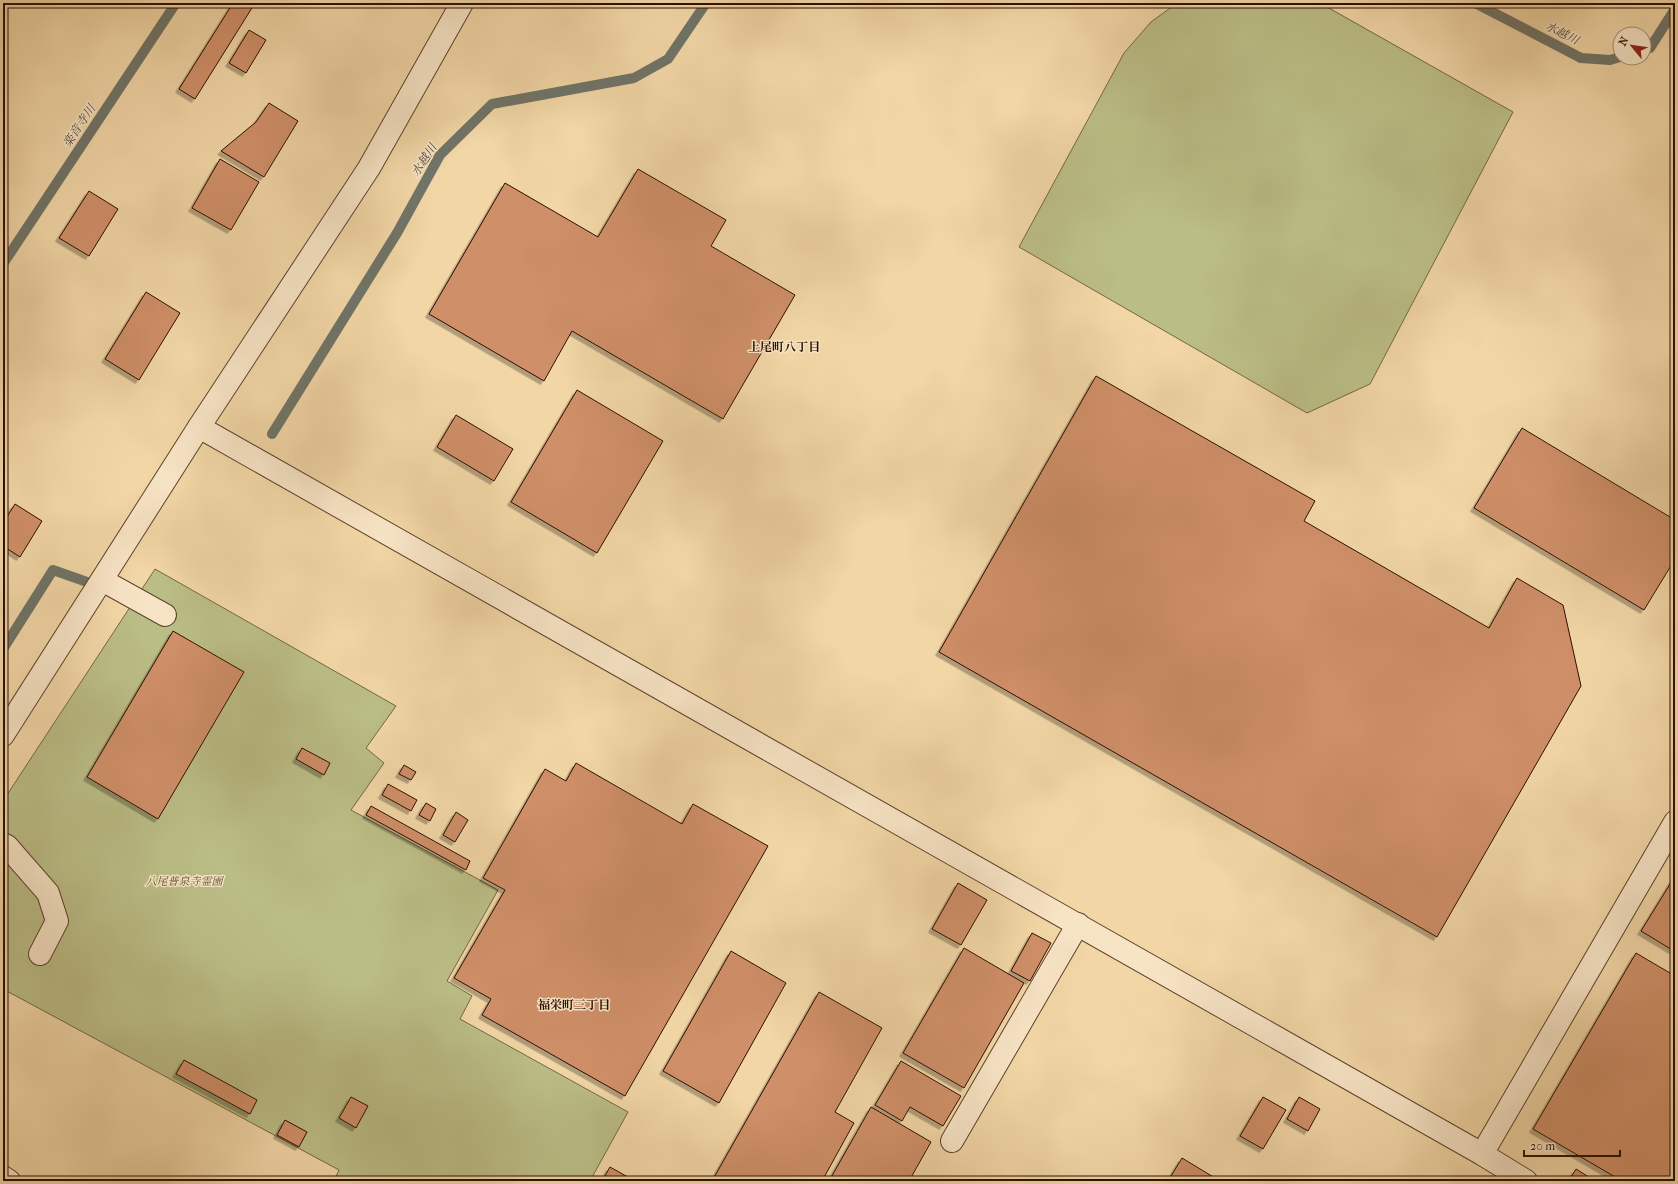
<svg xmlns="http://www.w3.org/2000/svg" width="1678" height="1184" viewBox="0 0 1678 1184" font-family="'IM FELL French Canon','Noto Serif JP',serif">
	<style>
		.green { fill: #bbbd86; stroke: #746643 }
		.lines { fill: none; stroke-linecap: round; stroke-linejoin: round }
		.stream { stroke: #707468; stroke-width: 10 }
		.building { fill: #cf8f68; stroke: #2d0f00; filter: url(#shadow) }
		.minor-casing { stroke: #5e412a; stroke-width: 24 }
		.minor { stroke: #f7e4c5; stroke-width: 22 }
		.labels { text-anchor: middle; dominant-baseline: central; stroke-width: 3; stroke-linejoin: round; paint-order: stroke }
		.park-label { font-size: 11px; font-style: italic; fill: #5f4c2f; stroke: #f7e4c5 }
		.water-label { font-size: 12px; font-style: italic; fill: #544a3d; stroke: #f7e4c5 }
		.neighbourhood-label { font-size: 12px; font-weight: bold; fill: #2d0f00; stroke: #f7e4c5 }
	</style>
	<defs>
		<filter id="shadow"><feDropShadow dx="-3.5" dy="3.5" stdDeviation="0" flood-color="#0004"/></filter>
	</defs>
	<rect width="100%" height="100%" fill="#f2d6a6"/>
	<filter id="stains"><feTurbulence type="fractalNoise" baseFrequency=".005" numOctaves="4"/><feColorMatrix values="0 0 0 0 .2 0 0 0 0 .09 0 0 0 0 .02 0 0 0 .5 -.17"/></filter>
	<radialGradient id="worn" r=".72"><stop offset=".6" stop-color="#630" stop-opacity="0"/><stop offset="1" stop-color="#630" stop-opacity=".3"/></radialGradient>
	<g class="green">
		<path d="M1177,3H1320L1513,112L1370,384L1307,413L1019,247L1124,53L1151,22Z"/>
		<path d="M155,569L396,706L366,748L384,763L351,810L498,890L447,981L472,996L460,1019L628,1112L590,1181H334L339,1170L3,989V801Z"/>
	</g>
	<g class="lines">
		<g class="stream">
			<path d="M1475,3L1581,58L1610,60L1620,57"/>
			<path d="M1644,50L1650,48L1675,9"/>
			<path d="M3,264L176,3"/>
			<path d="M272,434L397,233L440,155L492,104L634,78L668,59L706,3"/>
			<path d="M3,649L53,570L87,582"/>
		</g>
	</g>
	<g class="building">
		<path d="M233,3H255L195,99L179,89Z"/>
		<path d="M249,30L266,40L246,73L229,63Z"/>
		<path d="M269,103L298,121L264,177L221,151L256,122Z"/>
		<path d="M220,159L259,182L231,230L192,208Z"/>
		<path d="M638,169L726,220L711,246L795,295L723,419L572,331L544,381L429,314L505,183L598,237Z"/>
		<path d="M89,191L118,209L89,256L59,238Z"/>
		<path d="M146,292L180,313L139,380L105,359Z"/>
		<path d="M1096,376L1315,501L1304,521L1489,628L1517,578L1563,605L1581,686L1437,937L939,652Z"/>
		<path d="M577,390L663,441L597,553L511,502Z"/>
		<path d="M456,415L513,449L494,481L437,447Z"/>
		<path d="M1522,428L1675,520V559L1644,610L1474,508Z"/>
		<path d="M15,504L42,521L20,557L3,546V523Z"/>
		<path d="M173,631L244,672L158,819L87,777Z"/>
		<path d="M302,748L330,763L324,775L296,759Z"/>
		<path d="M576,763L682,824L693,804L768,846L625,1096L482,1015L491,999L454,978L505,890L483,878L545,769L566,781Z"/>
		<path d="M404,765L416,772L411,780L399,774Z"/>
		<path d="M388,784L417,800L411,811L382,795Z"/>
		<path d="M426,803L436,809L430,821L419,815Z"/>
		<path d="M371,806L470,861L466,870L366,815Z"/>
		<path d="M456,812L468,820L455,842L443,835Z"/>
		<path d="M1675,876V949L1674,951L1641,931Z"/>
		<path d="M958,883L987,900L961,945L932,929Z"/>
		<path d="M1032,933L1051,943L1030,981L1011,971Z"/>
		<path d="M964,948L1024,983L964,1088L903,1053Z"/>
		<path d="M731,951L786,983L719,1103L663,1071Z"/>
		<path d="M1636,953L1675,976V1181H1622L1533,1129Z"/>
		<path d="M819,992L882,1028L835,1112L854,1123L822,1181H712Z"/>
		<path d="M184,1060L257,1100L250,1114L176,1074Z"/>
		<path d="M901,1061L961,1096L943,1126L910,1107L902,1121L875,1105Z"/>
		<path d="M351,1097L368,1106L356,1128L339,1118Z"/>
		<path d="M1263,1097L1286,1110L1263,1149L1240,1136Z"/>
		<path d="M1299,1097L1320,1109L1308,1131L1287,1119Z"/>
		<path d="M871,1107L931,1142L909,1181H829Z"/>
		<path d="M285,1120L307,1132L299,1147L277,1135Z"/>
		<path d="M1182,1158L1220,1181H1168Z"/>
		<path d="M610,1167L635,1181H602Z"/>
		<path d="M1576,1169L1595,1181H1573L1570,1179Z"/>
	</g>
	<g class="lines">
		<defs>
			<g id="minor">
				<path d="M199,427L1482,1154L1526,1181"/>
				<path d="M102,580L165,615"/>
				<path d="M3,735L199,427L369,168L462,3"/>
				<path d="M3,844L7,846L48,893L57,921L40,954"/>
				<path d="M952,1141L1078,924"/>
				<path d="M1482,1154L1675,822"/>
				<path d="M3,1177L9,1181"/>
			</g>
		</defs>
		<use href="#minor" class="minor-casing"/>
		<use href="#minor" class="minor"/>
	</g>
	<g class="labels">
		<g class="park-label">
			<text x="184" y="881">八尾普泉寺霊園</text>
		</g>
		<g class="water-label">
			<text transform="translate(1562 33) rotate(27)">水越川</text>
			<text transform="translate(79 126) rotate(-56)">楽音寺川</text>
			<text transform="translate(424 160) rotate(-57)">水越川</text>
		</g>
		<g class="neighbourhood-label">
			<text x="784" y="347">上尾町八丁目</text>
			<text x="574" y="1005">福栄町三丁目</text>
		</g>
	</g>
	<rect width="1678" height="1184" fill="none" stroke="#f2d6a6" stroke-width="16"/>
	<rect x="4" y="4" width="1670" height="1176" fill="none" stroke="#2d0f00" stroke-width="2"/>
	<rect x="8" y="8" width="1662" height="1168" fill="none" stroke="#2d0f00"/>
	<g transform="translate(1632 46) rotate(299)"><circle r="19" fill="#f7e4c5" stroke="#a68f76"/>
	<path d="M0-3L7 15L0 10L-7 15Z" fill="#8f2418"/>
	<text y="-6" font-size="11" font-weight="bold" text-anchor="middle" fill="#2d0f00">N</text>
	</g>
	<path d="M1524 1150v6h96v-6" fill="none" stroke="#2d0f00" stroke-width="2"/>
	<text x="1530" y="1150" font-size="12" fill="#2d0f00" stroke="#f7e4c5" stroke-width="3" paint-order="stroke">20 m</text>
	<rect width="100%" height="100%" filter="url(#stains)"/>
	<rect width="100%" height="100%" fill="url(#worn)"/>
</svg>
